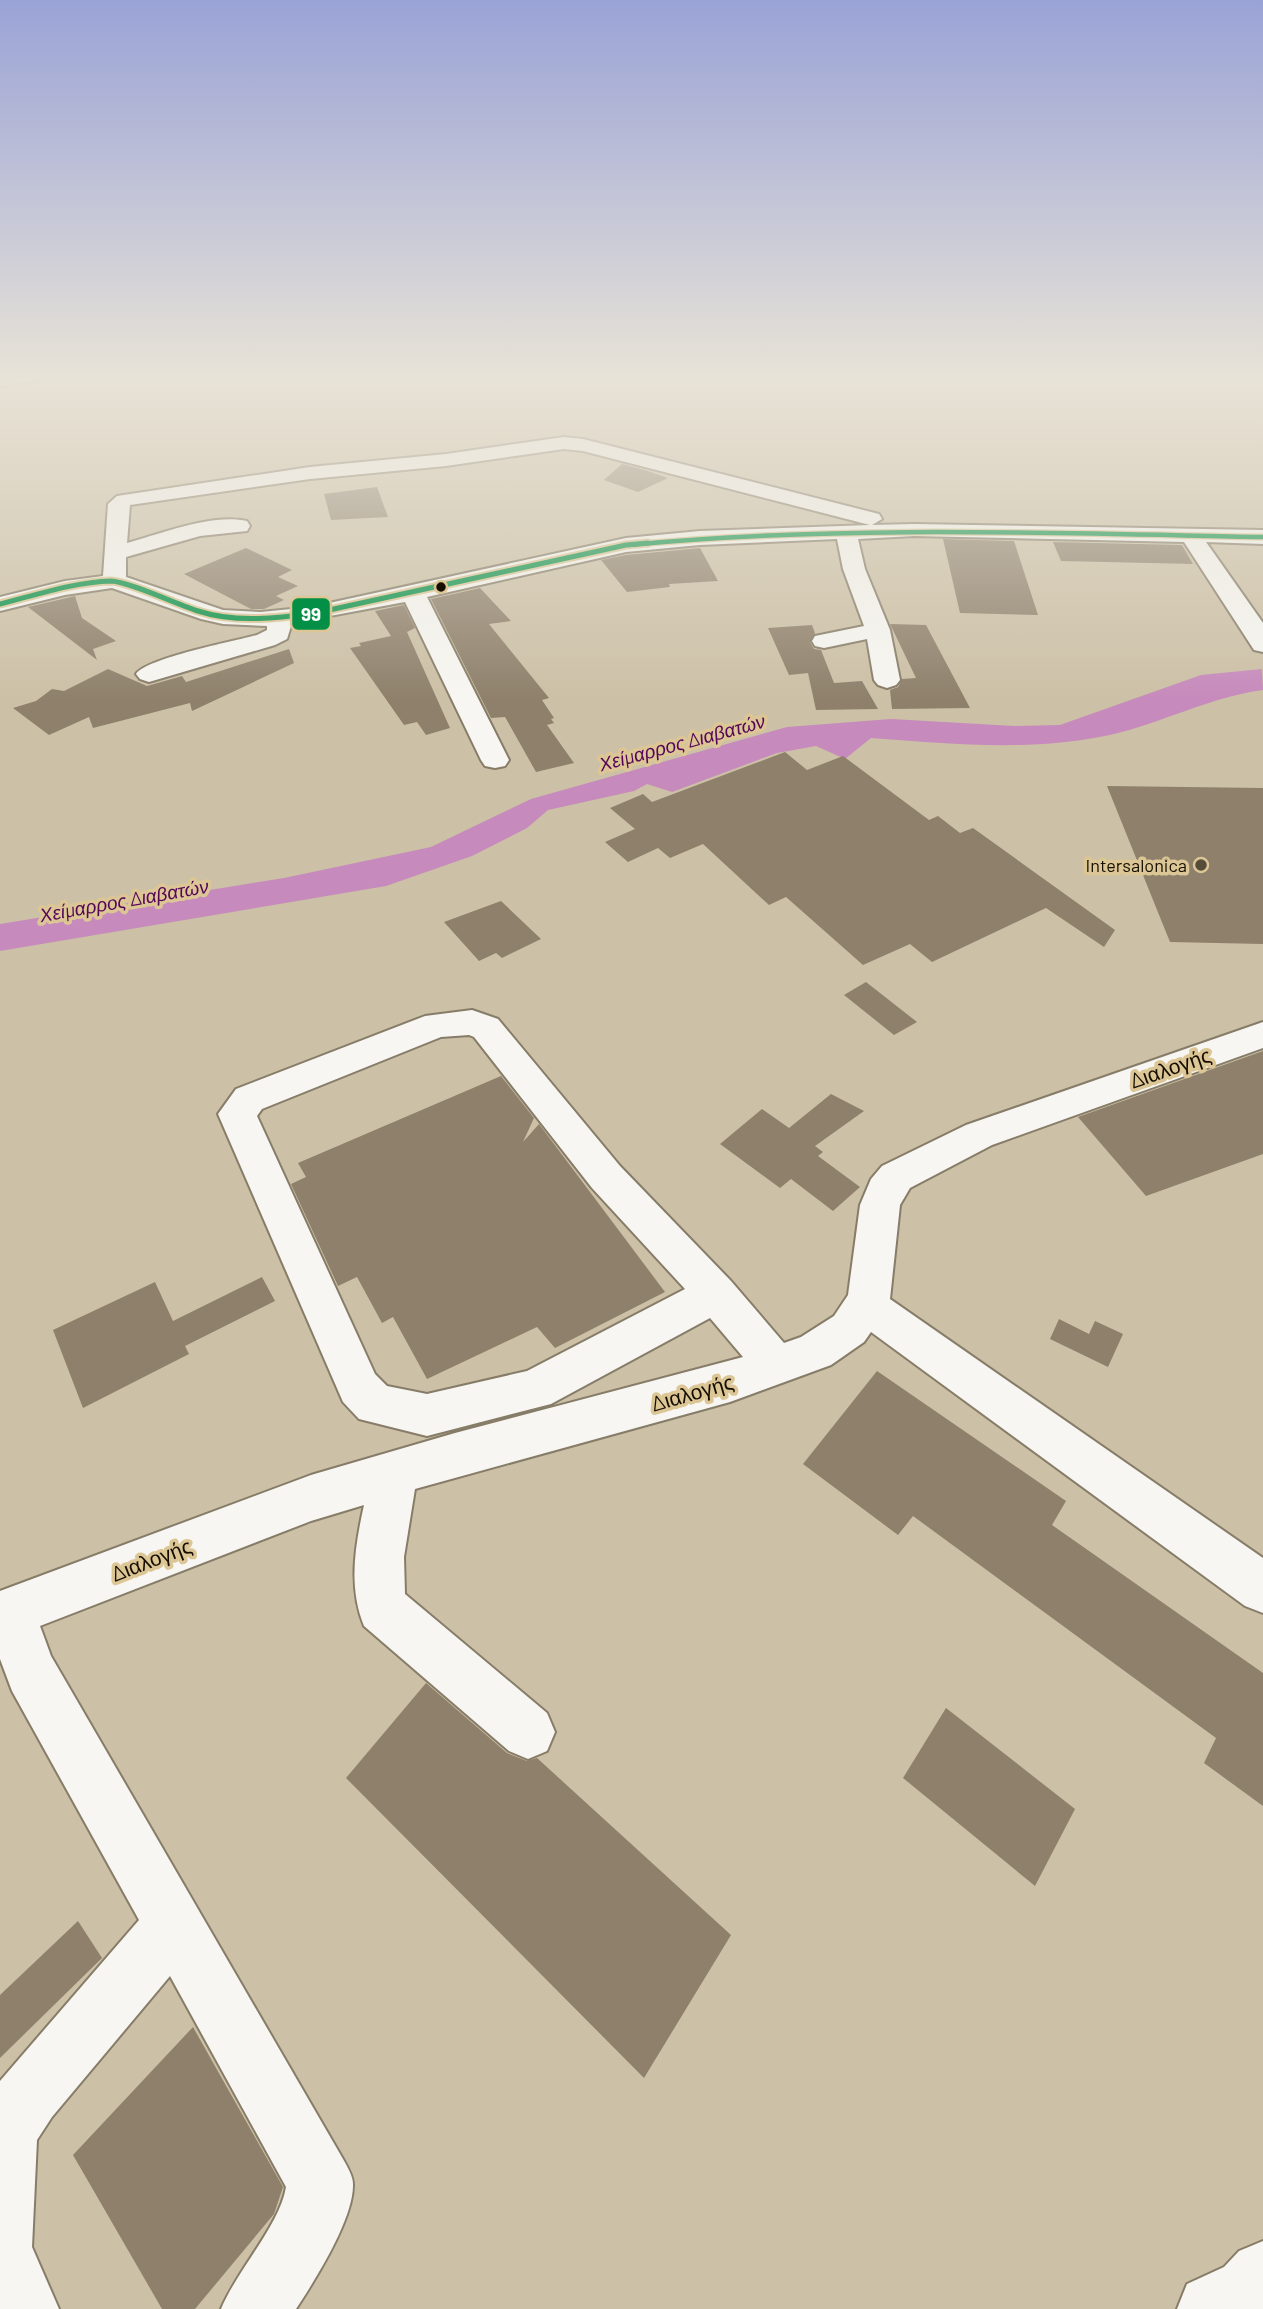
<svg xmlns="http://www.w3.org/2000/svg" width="1263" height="2309" viewBox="0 0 1263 2309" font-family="Barlow,sans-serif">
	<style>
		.water { fill: #c68abc }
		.building { fill: #8e806b }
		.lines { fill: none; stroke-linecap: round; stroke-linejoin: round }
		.minor-casing { stroke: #867c68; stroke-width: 4 }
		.minor { fill: #f7f6f2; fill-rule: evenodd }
		.bus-1-far1-casing { stroke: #dcc696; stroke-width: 7 }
		.bus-1-casing { stroke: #dcc696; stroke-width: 9 }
		.bus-1-far1 { stroke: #038f45; stroke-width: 4.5 }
		.bus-1 { stroke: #038f45; stroke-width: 5 }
		.bus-dot { fill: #150e00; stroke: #dcc696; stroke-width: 2.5 }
		.poi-dot { fill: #554c3a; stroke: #dcc696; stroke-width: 2.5 }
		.labels { text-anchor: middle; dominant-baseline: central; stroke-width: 7; stroke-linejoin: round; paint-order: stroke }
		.far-poi-label { font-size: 18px; fill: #150e00; stroke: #dcc696; text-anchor: end }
		.far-water-label { font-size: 19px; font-style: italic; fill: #550657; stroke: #dcc696 }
		.street-label { font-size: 21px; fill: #150e00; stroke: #dcc696 }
		.line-badge { stroke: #dcc696; stroke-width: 2.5 }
		.badge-label { font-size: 19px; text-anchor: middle; font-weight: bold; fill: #fff }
	</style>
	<rect width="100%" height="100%" fill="#ccc0a6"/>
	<path class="water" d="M1262,669L1263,690C1210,697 1162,723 1110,735C1029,752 953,744 871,738L845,759L816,746L777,753L672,792L647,784L634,791L548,810L527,828L472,856L386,886L0,951V924L284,878L431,847L531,799L787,727L891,719L1014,726L1060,725L1201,675Z"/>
	<g class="building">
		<path d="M622,464L645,470L668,478L638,492L604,480Z"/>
		<path d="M377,487L388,517L331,520L324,494Z"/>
		<path d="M943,539L1014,541L1038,615L960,613Z"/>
		<path d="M1053,542L1182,545L1193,564L1061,561Z"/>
		<path d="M246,548L292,570L278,577L298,586L276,596L284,600L264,609H251L184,574Z"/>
		<path d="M700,548L718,581L669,584L670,587L627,592L601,560L626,555Z"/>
		<path d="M480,588L511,621L489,624L549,698L542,700L554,718L551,719L554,723L547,725L574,763L536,772L505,717L491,718L431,599Z"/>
		<path d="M75,596L82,618L116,641L93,649L97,660L28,607Z"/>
		<path d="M404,605L415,628L407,632L450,728L426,735L417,722L404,725L350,648L361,646L359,643L391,636L375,611Z"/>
		<path d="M890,624L926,625L970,708L892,709L890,690L898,687L902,679L916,678Z"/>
		<path d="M812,625L815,633L810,642L814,649L821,650L834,683L862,681L878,709L816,710L808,673L789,675L768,628Z"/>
		<path d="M289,649L294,663L192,711L190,703L93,728L89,717L49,735L13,708L36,701L52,689L64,691L108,669L147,686L182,676L186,682Z"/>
		<path d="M785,752L807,770L843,756L929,820L938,816L960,833L973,828L1115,930L1104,947L1046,908L932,962L910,944L863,965L786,897L769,905L703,844L670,858L658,848L628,862L605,842L635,829L610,808L643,794L652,802Z"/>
		<path d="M1107,786L1263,788V944L1170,942Z"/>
		<path d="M501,901L541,939L502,958L496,953L479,961L444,922Z"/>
		<path d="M866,982L917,1022L894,1035L844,995Z"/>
		<path d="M1263,1051V1154L1146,1196L1078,1117Z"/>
		<path d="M501,1076L534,1118L523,1142L539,1124L665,1292L555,1348L537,1327L427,1379L393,1317L382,1323L357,1277L338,1286L291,1184L306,1177L298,1163Z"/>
		<path d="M831,1094L864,1111L815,1146L823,1152L818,1156L860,1187L833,1211L791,1179L780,1188L720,1144L762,1109L789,1128Z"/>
		<path d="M262,1277L275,1301L185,1346L189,1354L83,1408L53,1330L155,1282L173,1321Z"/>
		<path d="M1059,1319L1089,1334L1095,1321L1123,1334L1108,1367L1050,1339Z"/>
		<path d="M877,1371L1066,1501L1052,1525L1263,1673V1806L1204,1763L1216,1738L913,1516L898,1535L803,1464Z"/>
		<path d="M426,1683L507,1753L527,1761L537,1758L731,1935L644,2078L346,1778Z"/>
		<path d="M946,1708L1075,1809L1035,1886L903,1778Z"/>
		<path d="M78,1921L102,1958L0,2058V1995Z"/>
		<path d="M193,2027L283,2187L274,2214L195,2309H162L73,2155Z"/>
	</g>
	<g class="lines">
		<defs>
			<g id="minor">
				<path d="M0,376H44L36,381L0,386Z"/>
				<path d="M564,437L583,439L879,514L882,519L872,525L914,524L1263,530V544L1206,542L1263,623V652L1254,650L1184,542L914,536L858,539L865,569L890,630L900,680L896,685L887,688L878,685L874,680L867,639L824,648L815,646L812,641L815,636L864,626L843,569L837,539L700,545L626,552L427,597L509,760L505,766L495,768L485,766L481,760L405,602L292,623L287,639L275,645L149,682L140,679L136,674C147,658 235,641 257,635L267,630V626L223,624L201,619L112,588L65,595L0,611V597L65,581L103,576L108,504L117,496L310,467L446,454ZM564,449L583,451L870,525L700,531L626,538L311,607L261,612L223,610L126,577V557L200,536L247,531L250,526L247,521C212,513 160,534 127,543L130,505L310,479L446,466Z"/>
				<path d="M472,1010L498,1019L620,1166L731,1281L784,1343L801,1337L834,1316L848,1295L860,1205L871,1179L882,1166L966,1125L1263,1022V1048L992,1145L910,1188L900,1205L890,1299L1263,1558V1613L1245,1606L871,1332L864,1342L831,1365L730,1402L415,1489L404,1557L405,1594L547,1713L555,1732L547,1751L528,1759L509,1751L364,1626C348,1587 355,1546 364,1505L311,1521L40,1626L51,1656L343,2159C347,2166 353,2176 353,2184C354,2219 315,2280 296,2309H221C237,2270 280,2225 286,2187L170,1976L52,2117L37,2140L32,2247L59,2309H0V2081L139,1920L12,1691L0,1659V1591L311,1475L455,1433L743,1357L710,1318L551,1404L427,1436L359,1419L343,1402L218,1114L236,1089L425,1016ZM469,1035L474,1037L592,1188L685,1289L527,1371L427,1394L387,1386L375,1374L257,1116L262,1109L441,1037Z"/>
				<path d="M1263,2241V2309H1177L1187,2284L1224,2267L1239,2251Z"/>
			</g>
		</defs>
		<use href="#minor" class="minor-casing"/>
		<use href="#minor" class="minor"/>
		<defs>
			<path id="bus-1-far1" d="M629,545C840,525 1052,533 1263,537"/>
			<path id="bus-1" d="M0,604C36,595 74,582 111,581C127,581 179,605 198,611C235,623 273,618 311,614L626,545L648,543"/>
		</defs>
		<use href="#bus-1-far1" class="bus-1-far1-casing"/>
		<use href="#bus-1" class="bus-1-casing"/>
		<use href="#bus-1-far1" class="bus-1-far1"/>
		<use href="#bus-1" class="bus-1"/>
	</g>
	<linearGradient id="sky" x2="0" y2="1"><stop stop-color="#9aa3d6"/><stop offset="0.54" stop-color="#e8e3d7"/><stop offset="1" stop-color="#e8e3d7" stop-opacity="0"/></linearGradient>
	<rect width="1263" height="700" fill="url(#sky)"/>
	<circle class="bus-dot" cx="441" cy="587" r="6"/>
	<circle class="poi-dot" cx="1201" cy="865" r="7"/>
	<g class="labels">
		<g class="far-poi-label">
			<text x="1187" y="865">Intersalonica</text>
		</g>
		<g class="far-water-label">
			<text transform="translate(682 742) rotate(-15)">Χείμαρρος Διαβατών</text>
			<text transform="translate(124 900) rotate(-10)">Χείμαρρος Διαβατών</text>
		</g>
		<g class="street-label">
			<text transform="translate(1170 1067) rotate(-19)">Διαλογής</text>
			<text transform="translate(692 1392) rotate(-16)">Διαλογής</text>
			<text transform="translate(151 1559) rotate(-21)">Διαλογής</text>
		</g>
	</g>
	<rect class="line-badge" x="291" y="597" width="40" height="34" rx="7" fill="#038f45"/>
	<g class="badge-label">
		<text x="311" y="621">99</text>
	</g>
</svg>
